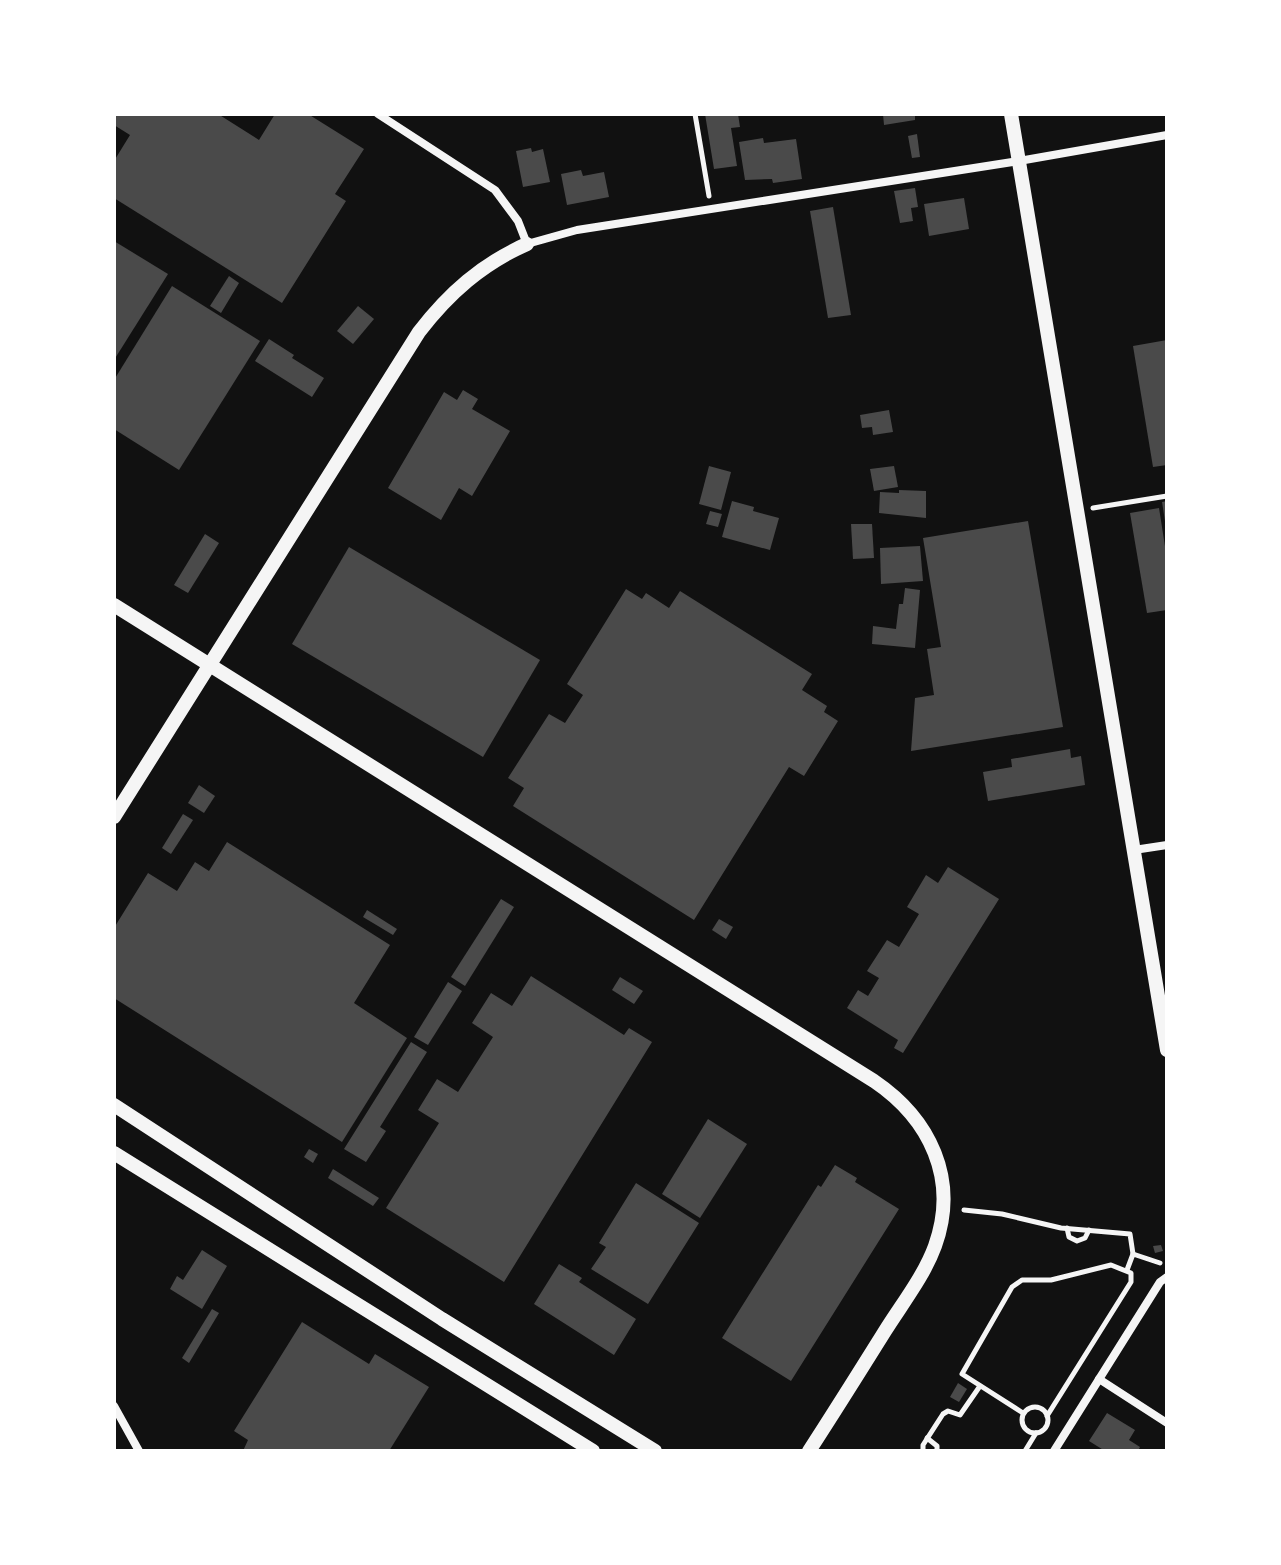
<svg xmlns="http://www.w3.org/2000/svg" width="1281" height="1565" viewBox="0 0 1281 1565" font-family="'Exo 2',sans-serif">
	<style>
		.building { fill: #4a4a4a }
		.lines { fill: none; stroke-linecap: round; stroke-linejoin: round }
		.path { stroke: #f5f5f5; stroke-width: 5 }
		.minor { stroke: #f5f5f5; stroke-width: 8 }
		.tertiary { stroke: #f5f5f5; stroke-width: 14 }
	</style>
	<rect width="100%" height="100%" fill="#111"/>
	<g class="building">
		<path d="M114,114H218L259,140L275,114H308L364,149L335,194L346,201L282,303L114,198V161L130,135L114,125Z"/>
		<path d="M705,114H738L740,127L731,128L737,166L714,169Z"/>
		<path d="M883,114H915V120L884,125Z"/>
		<path d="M917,134L920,157L912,158L908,136Z"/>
		<path d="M763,138L764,143L796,139L802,179L773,183L772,179L745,180L739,142Z"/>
		<path d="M531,148L532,152L543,149L550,182L523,187L516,151Z"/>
		<path d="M581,170L583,176L604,172L609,197L567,205L561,174Z"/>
		<path d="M915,188L918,207L911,208L913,221L900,223L894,191Z"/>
		<path d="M964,198L969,229L929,236L924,204Z"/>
		<path d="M833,207L851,315L828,318L810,211Z"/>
		<path d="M114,241L168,274L114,360Z"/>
		<path d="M229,276L239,283L221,313L210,306Z"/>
		<path d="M172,286L260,341L179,470L114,429V380Z"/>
		<path d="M358,306L374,319L353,344L337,331Z"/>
		<path d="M269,339L294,355L292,358L324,378L312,397L255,361Z"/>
		<path d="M1167,340V465L1153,467L1133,346Z"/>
		<path d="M463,390L478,399L472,409L510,431L472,496L459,488L441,520L388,488L444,392L457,400Z"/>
		<path d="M889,410L893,432L873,435L872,427L862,428L860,415Z"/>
		<path d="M709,466L731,472L721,510L699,504Z"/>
		<path d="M894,466L898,487L874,491L870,469Z"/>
		<path d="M899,490L926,491V518L879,513L880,492L899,493Z"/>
		<path d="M732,501L754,507L753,511L779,518L770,550L722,537Z"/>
		<path d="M1167,501V521H1165L1162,502Z"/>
		<path d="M1159,508L1167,559V610L1147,613L1130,513Z"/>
		<path d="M710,511L722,514L718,527L706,524Z"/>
		<path d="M1028,521L1063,727L911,751L915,698L934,695L927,649L941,647L923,538Z"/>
		<path d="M851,524H872L874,558L853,559Z"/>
		<path d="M205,534L219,543L188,593L174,585Z"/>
		<path d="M920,546L923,581L881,584L880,548Z"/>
		<path d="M349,547L540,660L483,757L292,644Z"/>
		<path d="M905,588L920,590L915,648L872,644L873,626L896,629L899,604H903Z"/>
		<path d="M626,589L642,599L646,593L669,608L680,591L812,674L802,690L827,706L824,712L838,721L804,776L789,767L694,920L513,806L524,788L508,778L549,714L565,723L583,695L567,684Z"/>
		<path d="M1070,749L1071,758L1081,756L1085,785L988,801L983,772L1012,767L1011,759Z"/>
		<path d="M199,785L215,796L204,813L188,803Z"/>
		<path d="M183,814L193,820L171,854L162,848Z"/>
		<path d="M227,842L390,945L354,1003L407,1038L342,1142L114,998V928L148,873L177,891L195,862L209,871Z"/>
		<path d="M948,867L999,899L903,1053L894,1048L898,1040L847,1008L858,990L868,996L879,978L867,971L887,940L899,947L919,914L907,907L926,875L938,883Z"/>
		<path d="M501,899L514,907L465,986L451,977Z"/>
		<path d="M367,910L397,929L393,935L363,917Z"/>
		<path d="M719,919L733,927L726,939L712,930Z"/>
		<path d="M531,976L624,1035L629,1028L652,1042L504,1282L386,1208L439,1123L418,1110L437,1079L458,1092L493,1037L472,1023L491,993L512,1006Z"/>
		<path d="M620,977L643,991L634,1004L612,990Z"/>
		<path d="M448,982L462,991L428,1045L414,1037Z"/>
		<path d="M411,1042L427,1052L380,1127L386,1131L366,1162L344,1149Z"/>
		<path d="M708,1119L747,1144L700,1218L662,1194Z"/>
		<path d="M309,1149L318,1154L313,1163L304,1157Z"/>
		<path d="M835,1165L857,1178L855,1182L899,1209L791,1381L722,1338L818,1185L821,1187Z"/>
		<path d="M333,1169L379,1198L373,1206L328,1178Z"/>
		<path d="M636,1183L699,1223L648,1304L591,1269L606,1247L599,1243Z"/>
		<path d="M1161,1245L1163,1251L1155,1253L1153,1246Z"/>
		<path d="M202,1250L227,1266L202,1309L170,1289L177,1276L183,1280Z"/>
		<path d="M559,1264L582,1278L579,1282L636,1319L614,1355L534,1304Z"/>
		<path d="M212,1309L219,1313L189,1363L182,1358Z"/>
		<path d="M302,1322L369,1364L375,1354L429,1387L389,1451H243L248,1440L234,1431Z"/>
		<path d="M958,1383L967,1389L959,1402L950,1397Z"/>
		<path d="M1107,1413L1135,1430L1129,1440L1140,1447L1138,1451H1105L1089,1441Z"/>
	</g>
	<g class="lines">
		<g class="path">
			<path d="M695,114L709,196"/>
			<path d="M1093,508L1167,496"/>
			<path d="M964,1210L1002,1214L1061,1228L1130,1234L1133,1254"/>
			<path d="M1067,1228L1069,1237L1077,1241L1085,1238L1089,1230"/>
			<path d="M1127,1270L1133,1254L1160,1263"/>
			<circle cx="1035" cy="1420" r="13"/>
			<path d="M1023,1413L962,1374L1012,1287L1022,1280H1051L1111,1265L1131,1273V1282L1047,1416"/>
			<path d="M927,1438L937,1446V1451"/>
			<path d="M923,1451V1445L943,1414L948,1411L960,1415L980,1386"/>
			<path d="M1025,1451L1036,1433"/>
		</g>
		<g class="minor">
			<path d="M378,114L495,190L518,221L527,244L577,230L1019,161L1167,135"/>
			<path d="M1134,850L1167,845"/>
			<path d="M1099,1379L1167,1423"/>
			<path d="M114,1406L139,1451"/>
			<path d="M1054,1451L1160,1282L1167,1277"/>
		</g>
		<g class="tertiary">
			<path d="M1011,114L1167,1050"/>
			<path d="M114,605L874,1081C930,1119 959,1179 935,1246C924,1276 902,1304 885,1331C860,1371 835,1411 809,1451"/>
			<path d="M114,817L419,332C449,293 482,264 527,244"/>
			<path d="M114,1105L442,1319L655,1451"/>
			<path d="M114,1153L593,1451"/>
		</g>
	</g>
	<rect width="1281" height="1565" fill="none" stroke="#ffffff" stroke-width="232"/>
</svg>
